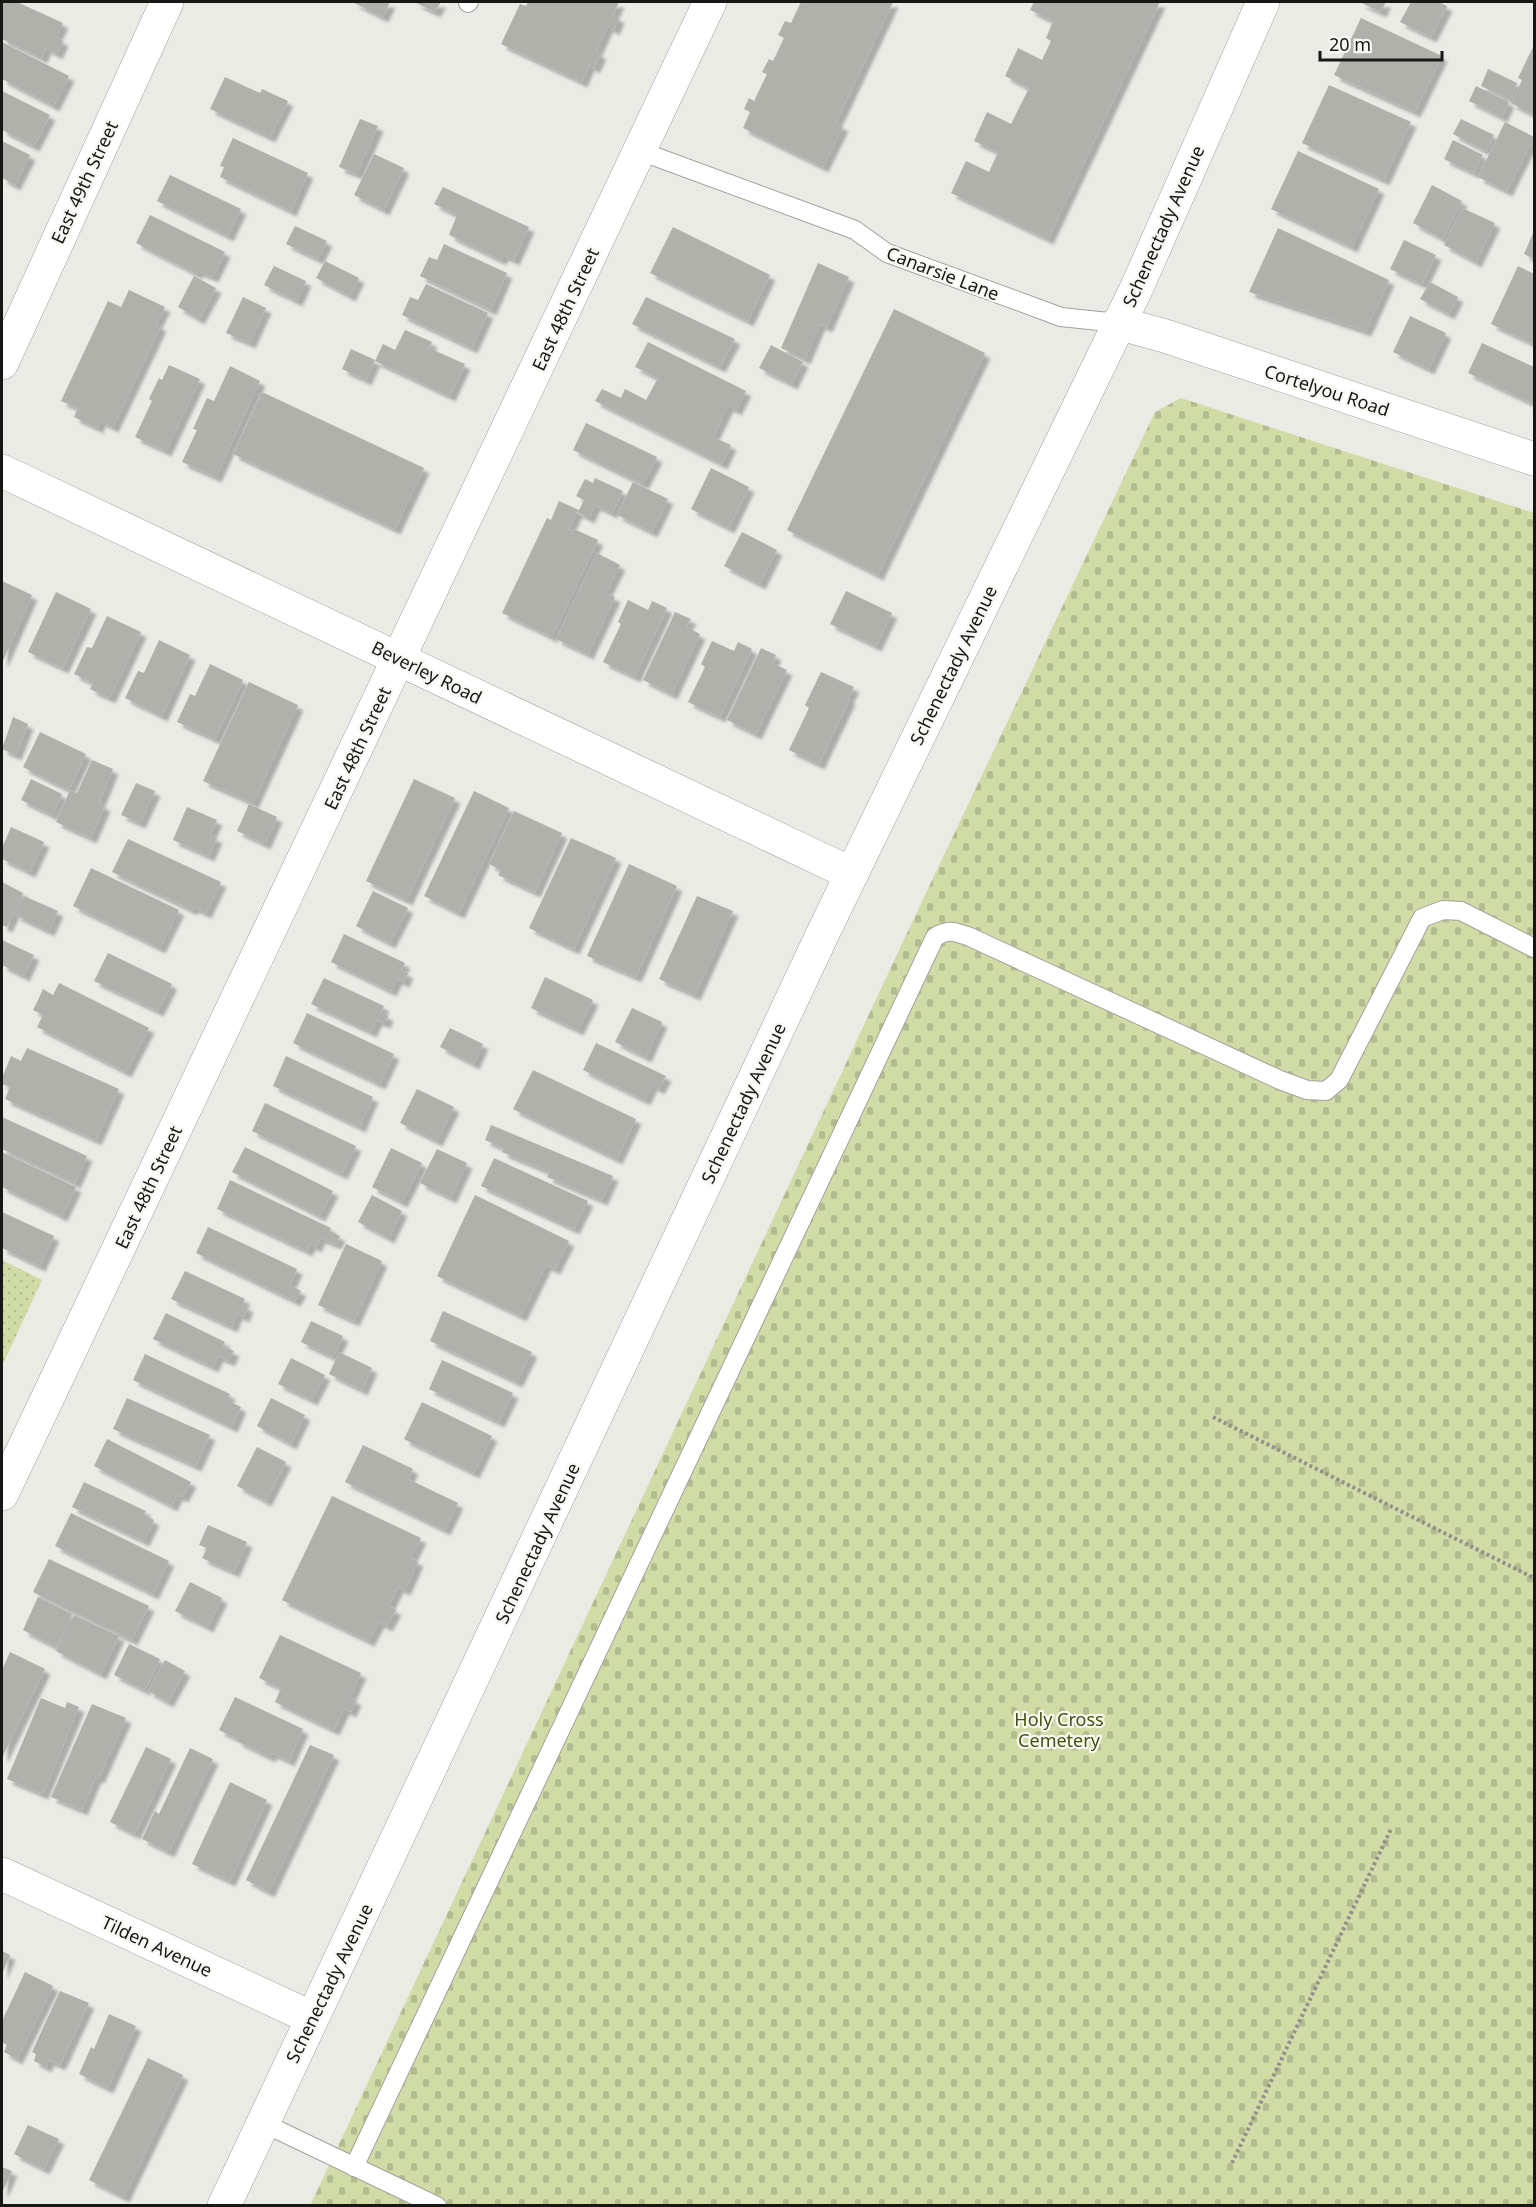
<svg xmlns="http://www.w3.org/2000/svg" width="1536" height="2207" viewBox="0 0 1536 2207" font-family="'Noto Sans',sans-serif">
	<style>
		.cemetery { fill: url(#cemetery-stones) }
		.park { fill: url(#park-dots) }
		.building { fill: #b0b1ab; filter: url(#shadow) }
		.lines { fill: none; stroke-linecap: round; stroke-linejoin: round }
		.service-casing { stroke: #a1a29c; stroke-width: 20 }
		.minor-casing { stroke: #a1a29c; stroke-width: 34 }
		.tertiary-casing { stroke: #a1a29c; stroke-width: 34 }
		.path { stroke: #90918c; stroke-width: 4; stroke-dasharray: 3 3; stroke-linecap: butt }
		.service { stroke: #fff; stroke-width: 18 }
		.minor { stroke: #fff; stroke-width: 33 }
		.tertiary { stroke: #fff; stroke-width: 33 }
		.labels { text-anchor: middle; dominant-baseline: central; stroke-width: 4.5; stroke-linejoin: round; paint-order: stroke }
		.street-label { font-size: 18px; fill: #171715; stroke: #f7f8f2 }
		.park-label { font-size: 18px; fill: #47510f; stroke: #f7f8f2 }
	</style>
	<defs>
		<pattern id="cemetery-stones" width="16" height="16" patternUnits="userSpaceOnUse" patternTransform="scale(1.5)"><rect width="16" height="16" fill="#d0dba6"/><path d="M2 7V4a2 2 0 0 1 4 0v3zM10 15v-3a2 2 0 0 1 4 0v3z" fill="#b2bb8e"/></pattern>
		<pattern id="park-dots" width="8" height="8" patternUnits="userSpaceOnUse" patternTransform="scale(1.5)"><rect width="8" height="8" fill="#d0dba6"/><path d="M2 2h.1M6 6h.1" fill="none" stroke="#b2bb8e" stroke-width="1.8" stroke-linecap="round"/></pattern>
		<filter id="shadow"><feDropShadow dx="5.5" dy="5.5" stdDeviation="1.5" flood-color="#0004"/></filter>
	</defs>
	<rect width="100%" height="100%" fill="#e9ebe4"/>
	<path class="cemetery" d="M1181,398L1534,513V2205L310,2206L925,895L1155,412Z"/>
	<path class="park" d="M2,1260L42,1280L2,1366Z"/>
	<g class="building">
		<path d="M2,2H17L63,23L56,37L63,41L57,54L46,48L42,58L2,39Z"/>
		<path d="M352,2H390L383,17Z"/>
		<path d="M414,2H441L435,12Z"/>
		<path d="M528,2H619L613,15L619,18L614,30L608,26L596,52L601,54L594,68L589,65L582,82L501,44L520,4L526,6Z"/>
		<path d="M801,2H893L836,123L843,126L823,167L743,128L750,112L744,109L749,98L754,101L767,74L762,72L769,59L773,61L784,38L778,35L785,21L791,23Z"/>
		<path d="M1034,2H1160L1048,239L951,193L966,161L989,172L998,152L974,141L987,112L1011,124L1029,88L1005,76L1018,48L1042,60L1051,41L1046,38L1053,21L1030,10Z"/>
		<path d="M1359,2H1386L1381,12Z"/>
		<path d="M1411,2H1439L1447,6L1431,37L1400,22Z"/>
		<path d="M1361,18L1442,56L1415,112L1334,75Z"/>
		<path d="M2,42L69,76L54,106L2,79Z"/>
		<path d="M1534,45V115L1511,103L1522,80L1518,78Z"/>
		<path d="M1488,69L1517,83L1510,99L1481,86Z"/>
		<path d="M225,77L260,93L262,89L288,101L270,137L210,109Z"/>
		<path d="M1329,85L1411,122L1384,180L1302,143Z"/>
		<path d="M1476,86L1509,102L1502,117L1469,101Z"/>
		<path d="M2,91L50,115L34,146L2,130Z"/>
		<path d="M360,119L378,126L357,174L339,167Z"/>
		<path d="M1461,119L1494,135L1486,151L1453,134Z"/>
		<path d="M1505,122L1534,137L1507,191L1478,177Z"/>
		<path d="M233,138L308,173L291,211L220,177L224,167L220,166Z"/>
		<path d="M1453,140L1483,155L1474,173L1444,159Z"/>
		<path d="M2,141L30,155L15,185L2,178Z"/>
		<path d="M1298,151L1379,189L1352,247L1271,209Z"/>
		<path d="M374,154L404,168L384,210L354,195Z"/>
		<path d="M170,175L241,209L228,236L157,201Z"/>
		<path d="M1432,185L1462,201L1443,239L1413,223Z"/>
		<path d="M443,187L529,227L514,260L503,255L501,260L449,235L457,215L434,204Z"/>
		<path d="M1462,208L1495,223L1476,262L1444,245Z"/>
		<path d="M150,215L225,252L213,277L198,271L197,274L136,243Z"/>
		<path d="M295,226L327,241L318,259L286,244Z"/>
		<path d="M673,227L770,275L748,321L650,273Z"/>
		<path d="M1278,228L1389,280L1366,331L1249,292Z"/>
		<path d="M1534,231V259L1524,254Z"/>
		<path d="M1404,240L1436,255L1422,284L1390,269Z"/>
		<path d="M444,244L507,273L491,310L420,276L429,257L437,260Z"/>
		<path d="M325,261L359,278L350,296L316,278Z"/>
		<path d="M818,263L849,277L827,327L820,324L805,359L781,348Z"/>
		<path d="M274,266L306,281L297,301L264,285Z"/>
		<path d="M1518,266L1534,274V344L1491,324Z"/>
		<path d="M194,276L216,288L199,319L178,307Z"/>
		<path d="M1430,282L1458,297L1449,314L1420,299Z"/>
		<path d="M426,284L488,313L472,348L402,315L410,297L418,300Z"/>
		<path d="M129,290L165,307L156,324L161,326L113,427L100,421L98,428L74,417L78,408L61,401L108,301L121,307Z"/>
		<path d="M243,297L266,308L250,343L226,333Z"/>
		<path d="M646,297L735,339L720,367L632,324Z"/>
		<path d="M894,309L985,353L878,575L787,530Z"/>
		<path d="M1410,316L1446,333L1429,369L1393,352Z"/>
		<path d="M405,330L432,342L429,348L465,364L450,396L375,361L383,344L395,350Z"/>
		<path d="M648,342L746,391L736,410L728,406L713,437L731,445L722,464L595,401L602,389L621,398L625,389L646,400L658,378L635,367Z"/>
		<path d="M1482,343L1534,367V404L1468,373Z"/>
		<path d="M771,345L803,362L792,384L759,368Z"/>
		<path d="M351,349L375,360L366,380L342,369Z"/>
		<path d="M169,365L200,379L166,451L135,437L152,401L149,399L159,378L162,380Z"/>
		<path d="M230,366L260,381L216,477L182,462L197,430L193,429L207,398L214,401Z"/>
		<path d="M262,392L424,468L395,529L233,454Z"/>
		<path d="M586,423L657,457L643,484L573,450Z"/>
		<path d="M711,468L749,487L729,528L691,509Z"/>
		<path d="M595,478L623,491L612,513L595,505L589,518L577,512L569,529L572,531L574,529L598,540L552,637L502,613L547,518L551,520L559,501L579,510L584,500L576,496L585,479L593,483Z"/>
		<path d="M633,482L668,499L652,532L617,515Z"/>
		<path d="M742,532L777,550L760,584L724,566Z"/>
		<path d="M597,553L620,565L606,593L615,597L588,654L556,639Z"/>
		<path d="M2,581L32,595L2,663Z"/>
		<path d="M846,591L892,613L876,646L830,624Z"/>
		<path d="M56,592L91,609L63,668L28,652Z"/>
		<path d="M628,600L648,610L652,601L667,608L635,677L603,662L621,624L618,622Z"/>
		<path d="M675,612L691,619L686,627L700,634L672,694L643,680Z"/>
		<path d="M107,616L141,632L110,698L90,689L93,683L74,674L87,647L92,648Z"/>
		<path d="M159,640L190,655L162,716L125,698L138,671L144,673Z"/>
		<path d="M712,641L734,651L738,642L752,649L720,717L688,702L705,667L701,664Z"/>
		<path d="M761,648L776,655L772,663L787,670L756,734L727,720Z"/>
		<path d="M210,664L243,680L215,739L177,722L190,694L195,696Z"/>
		<path d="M821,672L854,687L848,698L850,699L819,764L789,750L809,708L805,705Z"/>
		<path d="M249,682L298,705L253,803L203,781Z"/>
		<path d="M13,717L28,724L16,755L2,749Z"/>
		<path d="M40,732L86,754L69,790L23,767Z"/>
		<path d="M92,760L113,769L99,803L105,806L91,838L56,822L70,790L77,793Z"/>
		<path d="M31,779L62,794L52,815L21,800Z"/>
		<path d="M414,779L455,798L407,900L366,881Z"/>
		<path d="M136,783L155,791L140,823L121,815Z"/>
		<path d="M474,791L509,808L459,913L424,896Z"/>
		<path d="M249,804L277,817L265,844L237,831Z"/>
		<path d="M187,807L217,820L210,835L217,838L209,856L173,840Z"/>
		<path d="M514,811L562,833L535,892L498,875L501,870L489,864Z"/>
		<path d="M11,827L44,842L30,872L2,859V848Z"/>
		<path d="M571,838L616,858L574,949L529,928Z"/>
		<path d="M128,839L221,882L206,913L193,907L192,910L112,872Z"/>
		<path d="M629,864L677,886L636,977L587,956Z"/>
		<path d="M91,868L179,910L160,948L73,906Z"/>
		<path d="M2,882L23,893L7,927L2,925Z"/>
		<path d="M373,891L408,908L390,943L356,926Z"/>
		<path d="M24,896L58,911L49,931L15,915Z"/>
		<path d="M697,896L733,911L695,995L659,979Z"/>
		<path d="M344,934L405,963L401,970L408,973L404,982L397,979L391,991L331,962Z"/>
		<path d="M2,940L34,955L24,976L2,965Z"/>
		<path d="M108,953L172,984L158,1011L94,981Z"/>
		<path d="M545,977L593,1000L578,1030L531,1008Z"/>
		<path d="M324,978L384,1006L381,1012L388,1016L385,1023L377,1020L371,1032L311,1004Z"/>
		<path d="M59,983L149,1028L126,1072L37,1027L43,1015L33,1010L38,1000L43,989L53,995Z"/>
		<path d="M632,1008L662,1022L646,1057L615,1042Z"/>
		<path d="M307,1013L394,1054L380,1084L293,1043Z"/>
		<path d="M450,1028L483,1044L474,1064L440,1047Z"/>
		<path d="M596,1043L666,1076L659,1089L652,1085L645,1100L583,1070Z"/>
		<path d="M27,1048L119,1089L96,1140L5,1099L10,1087L2,1084V1078L11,1056L21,1061Z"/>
		<path d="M286,1056L373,1097L360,1127L273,1086Z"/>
		<path d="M533,1070L636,1119L617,1159L513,1109Z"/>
		<path d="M417,1089L454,1107L437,1141L400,1123Z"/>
		<path d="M265,1103L356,1146L342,1174L252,1131Z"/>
		<path d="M2,1117L87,1156L75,1183L2,1149Z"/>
		<path d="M491,1125L613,1176L602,1200L547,1177L550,1172L502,1152L504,1148L485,1140Z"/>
		<path d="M245,1147L333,1191L320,1216L232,1172Z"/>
		<path d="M391,1148L422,1163L402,1202L372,1187Z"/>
		<path d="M437,1149L467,1163L451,1198L420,1183Z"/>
		<path d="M2,1152L76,1187L62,1216L2,1187Z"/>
		<path d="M494,1158L588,1201L574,1229L481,1186Z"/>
		<path d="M230,1180L331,1228L330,1231L340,1236L336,1244L320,1238L316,1247L310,1244L307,1251L217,1209Z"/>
		<path d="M372,1195L402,1211L389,1238L358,1222Z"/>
		<path d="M475,1195L569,1241L555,1269L546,1265L521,1316L437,1276Z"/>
		<path d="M2,1212L54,1236L40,1266L2,1248Z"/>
		<path d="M208,1227L297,1269L290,1285L301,1291L295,1301L196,1253Z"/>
		<path d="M346,1244L382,1261L354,1321L318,1305Z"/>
		<path d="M185,1271L245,1299L242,1304L248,1307L244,1317L237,1314L232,1327L171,1299Z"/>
		<path d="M443,1311L532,1352L517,1382L430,1341Z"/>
		<path d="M166,1313L225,1342L223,1346L234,1351L229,1361L218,1356L213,1367L153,1339Z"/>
		<path d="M311,1321L343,1336L333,1357L301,1342Z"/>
		<path d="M339,1352L372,1368L362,1390L329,1374Z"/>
		<path d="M145,1354L230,1394L227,1400L241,1407L232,1427L133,1380Z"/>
		<path d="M291,1358L325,1375L312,1400L278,1384Z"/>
		<path d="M442,1360L513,1393L499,1422L429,1389Z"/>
		<path d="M127,1398L210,1435L196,1466L113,1429Z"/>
		<path d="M271,1398L305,1415L291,1444L257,1426Z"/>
		<path d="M422,1402L492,1436L474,1473L404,1439Z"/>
		<path d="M107,1439L191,1482L183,1497L177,1495L172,1506L94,1466Z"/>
		<path d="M363,1445L413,1469L408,1479L458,1503L445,1530L345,1482Z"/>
		<path d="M257,1447L286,1462L266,1501L237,1486Z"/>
		<path d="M84,1482L146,1511L144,1515L154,1520L144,1541L72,1507Z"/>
		<path d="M332,1496L421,1538L411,1558L418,1561L412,1575L405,1590L398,1587L389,1606L396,1610L387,1626L379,1622L369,1641L282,1600Z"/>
		<path d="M71,1513L169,1561L153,1594L55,1546Z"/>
		<path d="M208,1525L247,1542L234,1572L202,1558L207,1548L199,1545Z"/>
		<path d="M49,1559L149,1606L132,1640L33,1592Z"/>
		<path d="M190,1582L222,1598L208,1627L175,1611Z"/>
		<path d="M38,1597L72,1614L56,1647L23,1630Z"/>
		<path d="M74,1615L119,1636L101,1674L56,1651Z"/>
		<path d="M280,1635L361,1673L350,1697L356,1700L351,1712L344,1709L334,1730L275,1702L281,1688L259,1678Z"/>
		<path d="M129,1644L160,1659L145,1690L114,1675Z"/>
		<path d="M10,1652L45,1669L2,1758V1670Z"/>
		<path d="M165,1660L185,1671L168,1702L148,1691Z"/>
		<path d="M235,1697L303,1729L289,1761L272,1753L270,1757L237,1741L238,1739L219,1730Z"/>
		<path d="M41,1698L65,1708L67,1702L79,1707L43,1794L7,1779Z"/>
		<path d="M92,1704L126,1718L99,1778L96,1777L82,1810L51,1797Z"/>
		<path d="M310,1745L334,1755L269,1892L246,1880Z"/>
		<path d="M146,1747L171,1759L135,1834L110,1822Z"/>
		<path d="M190,1748L213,1759L169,1852L142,1839L155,1811L159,1814Z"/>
		<path d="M230,1782L267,1800L230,1881L192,1864Z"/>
		<path d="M2,1951L10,1955L2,1974Z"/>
		<path d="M25,1972L53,1986L17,2059L4,2052L7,2045L2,2042V2021Z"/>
		<path d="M60,1991L89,2003L60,2065L49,2060L46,2067L34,2061L36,2054L32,2052Z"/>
		<path d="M109,2014L136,2026L108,2088L79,2074L91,2047L94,2049Z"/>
		<path d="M148,2058L183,2075L124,2197L89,2180Z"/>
		<path d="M28,2125L59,2139L44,2169L14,2154Z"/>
		<path d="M2,2167L12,2171L2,2193Z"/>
	</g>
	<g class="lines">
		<defs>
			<g id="service">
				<path d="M468,3L469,2"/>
				<path d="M640,151L855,230L887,253L1061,317L1118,323"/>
				<path d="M263,2123L437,2206"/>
				<path d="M354,2167L935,937C949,928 956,932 970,937L1280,1080L1307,1090L1326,1091L1339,1080L1422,918L1443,910L1461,911L1534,948"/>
			</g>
			<g id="minor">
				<path d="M1118,323L1165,336L1534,459"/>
				<path d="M2,363L167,2"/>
				<path d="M2,1494L710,2"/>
				<path d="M2,1874L312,2018"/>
				<path d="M224,2206L823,933L1137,287L1263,2"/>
			</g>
			<path id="tertiary" d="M2,471L852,874"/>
		</defs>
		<use href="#service" class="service-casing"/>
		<use href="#minor" class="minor-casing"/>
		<use href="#tertiary" class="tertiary-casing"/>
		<g class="path">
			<path d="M1213,1417L1534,1578"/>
			<path d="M1232,2163L1391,1829"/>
		</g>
		<use href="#service" class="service"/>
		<use href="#minor" class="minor"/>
		<use href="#tertiary" class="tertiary"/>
	</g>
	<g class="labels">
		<g class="street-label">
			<text transform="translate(84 182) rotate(-65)">East 49th Street</text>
			<text transform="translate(1163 226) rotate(-66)">Schenectady Avenue</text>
			<text transform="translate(943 273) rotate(21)">Canarsie Lane</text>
			<text transform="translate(565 309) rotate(-65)">East 48th Street</text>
			<text transform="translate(1327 390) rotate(18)">Cortelyou Road</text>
			<text transform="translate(953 665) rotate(-64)">Schenectady Avenue</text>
			<text transform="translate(427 672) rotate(26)">Beverley Road</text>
			<text transform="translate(357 748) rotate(-65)">East 48th Street</text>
			<text transform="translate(743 1103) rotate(-65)">Schenectady Avenue</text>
			<text transform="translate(148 1187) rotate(-65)">East 48th Street</text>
			<text transform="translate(537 1543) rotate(-65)">Schenectady Avenue</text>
			<text transform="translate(157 1946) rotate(25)">Tilden Avenue</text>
			<text transform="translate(329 1983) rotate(-64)">Schenectady Avenue</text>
		</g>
		<g class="park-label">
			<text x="1059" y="1719">Holy Cross<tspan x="1059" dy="21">Cemetery</tspan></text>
		</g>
	</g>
	<rect width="1536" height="2207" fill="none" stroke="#171715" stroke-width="6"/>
	<path d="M1320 51v9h122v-9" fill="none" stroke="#171715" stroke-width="3"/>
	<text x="1329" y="51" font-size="18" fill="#171715" stroke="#f7f8f2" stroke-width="4.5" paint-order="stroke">20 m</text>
</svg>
